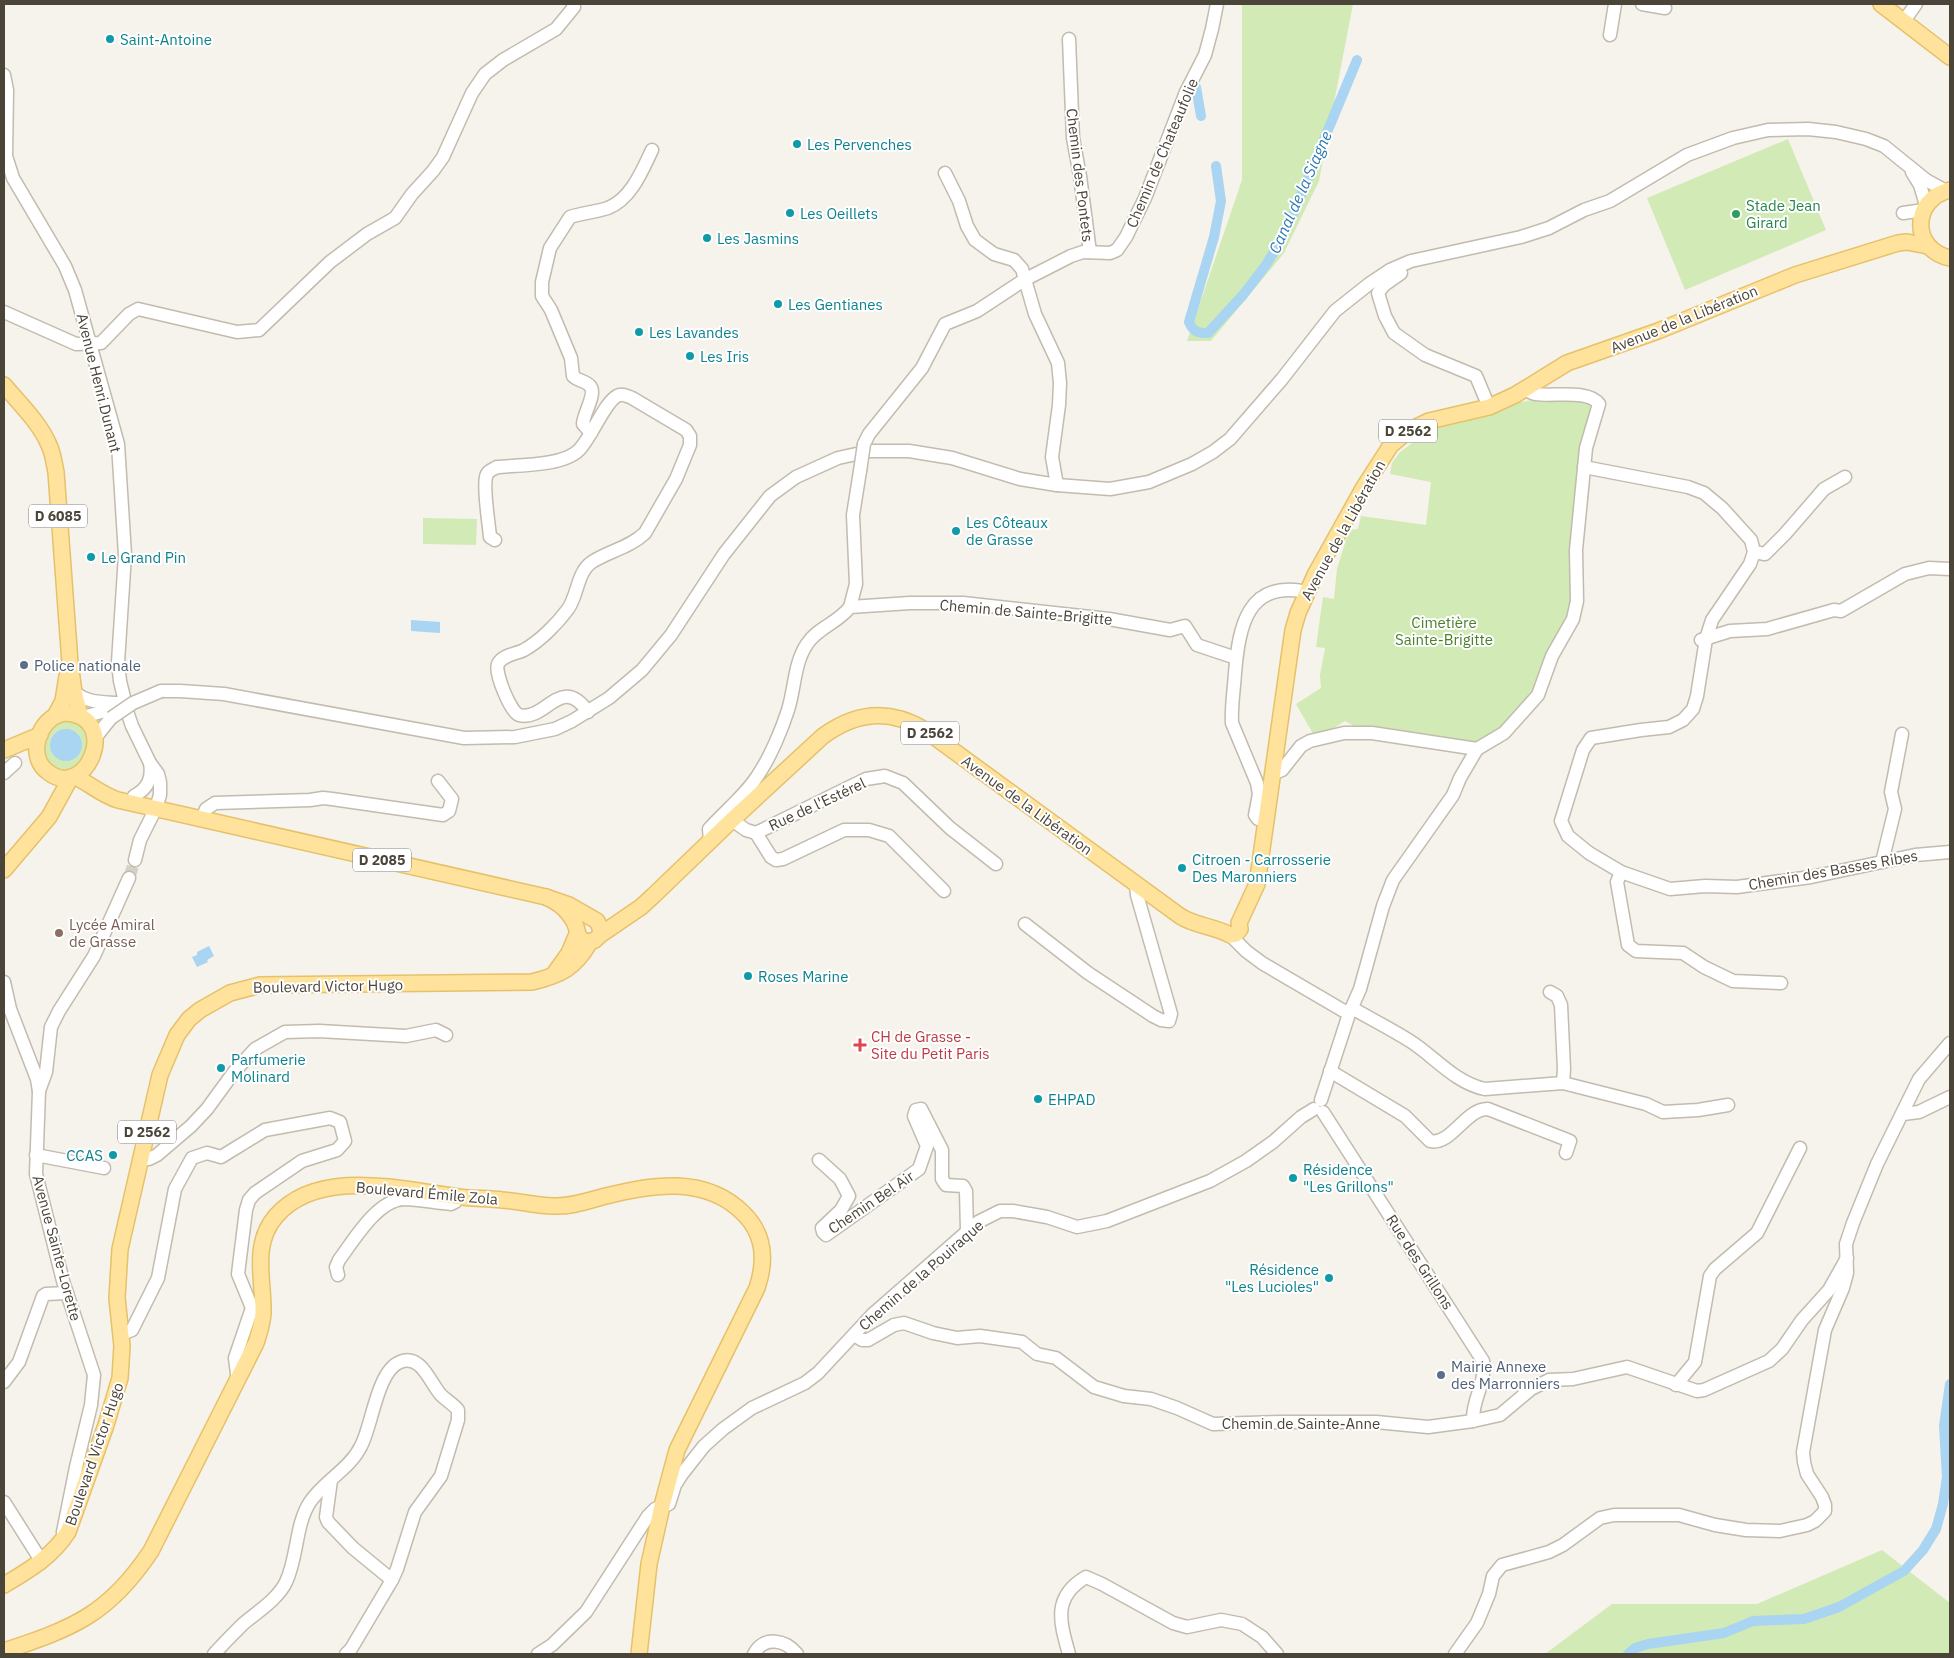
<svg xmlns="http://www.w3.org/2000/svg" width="1954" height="1658" viewBox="0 0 1954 1658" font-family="'IBM Plex Sans',sans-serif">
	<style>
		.green { fill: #d2eab5 }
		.water { fill: #a9d4f2 }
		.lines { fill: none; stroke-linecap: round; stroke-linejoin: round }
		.canal { stroke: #a9d4f2; stroke-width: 10 }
		.minor-tunnel { stroke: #d4d0c8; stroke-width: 12; stroke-dasharray: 12 6; stroke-linecap: butt }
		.minor-casing { stroke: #c2bbae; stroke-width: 15 }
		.major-casing { stroke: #e6c16a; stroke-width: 18 }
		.minor { stroke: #fff; stroke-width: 12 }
		.major { stroke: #ffe39c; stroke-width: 15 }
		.minor-bridge-casing { stroke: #c2bbae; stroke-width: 15; stroke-linecap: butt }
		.minor-bridge { stroke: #fff; stroke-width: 12 }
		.culture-dot { fill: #0f9aa8; stroke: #fff; stroke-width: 2 }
		.leisure-dot { fill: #2e9e5b; stroke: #fff; stroke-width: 2 }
		.service-dot { fill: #5c6f8a; stroke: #fff; stroke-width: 2 }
		.education-dot { fill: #8d6e63; stroke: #fff; stroke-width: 2 }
		.health-dot { fill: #e0444e; stroke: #fff; stroke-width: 2 }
		.labels { text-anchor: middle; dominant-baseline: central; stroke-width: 4; stroke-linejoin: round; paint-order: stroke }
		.shield { fill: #fff; stroke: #817c74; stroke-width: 1 }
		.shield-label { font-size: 14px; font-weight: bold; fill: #4b4439 }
		.culture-label { font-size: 15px; fill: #0d838f; stroke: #fff; text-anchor: start }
		.street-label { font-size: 15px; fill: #4b4439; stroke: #fff }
		.leisure-label { font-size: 15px; fill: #27864d; stroke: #fff; text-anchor: start }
		.park-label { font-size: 15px; fill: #4a7f2a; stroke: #fff }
		.service-label { font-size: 15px; fill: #4e5e75; stroke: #fff; text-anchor: start }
		.education-label { font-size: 15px; fill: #785e54; stroke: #fff; text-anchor: start }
		.health-label { font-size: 15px; fill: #be3a42; stroke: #fff; text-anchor: start }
		.water-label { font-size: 16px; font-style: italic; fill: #2e7ab2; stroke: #fff }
	</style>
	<rect width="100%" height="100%" fill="#f6f3ec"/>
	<g class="green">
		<path d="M1242,4H1353L1319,181L1284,253L1211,341H1187L1242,180Z"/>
		<path d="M1788,139L1826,230L1685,290L1647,198Z"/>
		<path d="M1533,400H1587L1593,406L1571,612L1536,693L1492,737L1473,742L1356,727L1345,721L1316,739L1296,704L1321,688L1320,675L1325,648L1316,647L1323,597L1334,599L1337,569L1349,530L1358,529L1361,516L1426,525L1431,482L1390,474L1392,463L1400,452L1434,427L1485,416L1521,402Z"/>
		<path d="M423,518L477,519L476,545L423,544Z"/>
		<path d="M64,721C111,723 77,793 50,764C37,750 47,726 64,721Z"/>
		<path d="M1882,1550L1950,1603V1654H1545L1612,1604H1757Z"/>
	</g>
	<g class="water">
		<path d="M411,620L440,622V633L411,631Z"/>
		<circle cx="66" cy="745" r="16"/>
		<path d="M209,946L214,956L207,960L208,962L197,967L192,957L197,955V952Z"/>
	</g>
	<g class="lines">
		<g class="canal">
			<path d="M1196,87L1201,116"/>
			<path d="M1216,166L1221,201L1214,237L1189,322C1193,332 1198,333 1208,333L1243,295L1266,265L1281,240L1294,212L1357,60"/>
			<path d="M1628,1654L1635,1648L1648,1644L1724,1633L1753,1621L1804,1619L1839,1607L1904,1571L1923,1550L1936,1529L1943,1504L1947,1477L1944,1426L1950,1384"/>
		</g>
		<path class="minor-tunnel" d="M129,878L135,860"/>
		<defs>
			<g id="minor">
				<path d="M1642,4L1665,8"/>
				<path d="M1904,21L1916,4"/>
				<path d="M1610,35L1615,4"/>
				<path d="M1069,39L1073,138L1080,176L1090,252"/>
				<path d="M4,75L7,90L6,156L13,178L65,266L75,290L118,444L125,555L118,662L120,681L128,714L132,726L150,763L158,774L160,782V795L156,808L140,840L135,860"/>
				<path d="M1912,172L1920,185L1926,205"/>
				<path d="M945,173L959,201L967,226L975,240L994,254L1014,260L1022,269L1035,314L1058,363L1060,383L1059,405L1052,457L1057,485"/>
				<path d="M1903,213L1924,210"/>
				<path d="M1401,273L1384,285L1378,293L1385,316L1394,333L1425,355L1476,376L1489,407"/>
				<path d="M4,312L76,344L101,343L129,314L138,309L237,332L259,330L330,262L367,234L395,218L412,194L433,171L443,157L472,93L485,74L503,60L556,29L574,7L573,4"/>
				<path d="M591,433L583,424C583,414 597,394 590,386C586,381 578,381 573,376L571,358L551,310L542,296V282L550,248L570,217C582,213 596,212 608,208C631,199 642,171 652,150"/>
				<path d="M864,444L869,434L922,368L945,324L977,311L1024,280L1071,256L1083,252L1110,253L1117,250L1126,237L1145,198L1186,92L1205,55L1212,29L1217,4"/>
				<path d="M1584,467L1688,487L1704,493L1722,508L1751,540L1754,552L1750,564L1712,620L1706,639L1697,696L1693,709L1683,720L1669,727L1641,730L1591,738L1583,750L1561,821L1568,836L1589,853L1621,872L1670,889L1705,886L1737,887L1811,877L1915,855L1950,852"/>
				<path d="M495,540L490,537C489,524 483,489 486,477C487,471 492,470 497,467C520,465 563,466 579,450C591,438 605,402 617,396C622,393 627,396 632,398L686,430L690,436V445L676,479L645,533C629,548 609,551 592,562C577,572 578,595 568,609C557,624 540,641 524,650C516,654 502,655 498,664C494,672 511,713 519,715C546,722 561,673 588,712"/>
				<path d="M1754,552L1765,554L1785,534L1824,489L1845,477"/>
				<path d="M850,607L856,584L853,515L860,471"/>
				<path d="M1701,640L1730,631L1767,629L1834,610L1841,611L1905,574L1929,568L1950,569"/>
				<path d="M161,691H180L224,694L464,738L515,737L555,729L572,721L609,698L642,670L671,635L724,554L770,496L796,477L838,458L870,451H909L952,458L1020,479L1057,485L1110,489L1149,482L1192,464L1213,452L1230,439L1282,379L1335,311L1369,284L1390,270L1411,261L1521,237L1549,228L1584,210L1610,201L1687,155L1733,138L1768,130L1808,129L1836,132L1866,139L1884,146L1926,180L1946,191"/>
				<path d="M74,692C88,703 100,702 117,703"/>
				<path d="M83,717L105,711L117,703"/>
				<path d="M95,738L111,718"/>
				<path d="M1477,749L1504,733L1538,695L1552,656L1573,619L1577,601L1576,550L1586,448L1599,404C1589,389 1552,397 1536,394C1532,394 1529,391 1525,389"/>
				<path d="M4,773L15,763"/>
				<path d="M1273,774L1282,770L1301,746L1310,741L1344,733H1372L1477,749"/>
				<path d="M134,796C147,789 153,779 150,763"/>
				<path d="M202,819L206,809L215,803L310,800L323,798L332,799L443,815L449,811L452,799L438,781"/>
				<path d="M732,820L746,830L756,833L866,779L885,776L903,783L950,828L996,864"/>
				<path d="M1266,821L1258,819L1255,815L1259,794L1257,783L1232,723C1231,707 1234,690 1235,673C1239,627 1247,579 1307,592"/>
				<path d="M756,833L771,857L776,860L783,859L844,830H869L889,836L944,891"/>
				<path d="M710,841L709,829C725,811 747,794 760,772C771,755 782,729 788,710C795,688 794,663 807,644C818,627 838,623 850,607L910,603H963L1109,619L1170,630L1185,626L1197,645L1236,658"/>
				<path d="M1882,862L1895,809L1891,792L1902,734"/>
				<path d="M1621,872L1617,882L1628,945L1636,951L1683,953L1704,967L1733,981L1781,983"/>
				<path d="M1025,924L1088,973L1153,1016L1161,1020L1169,1021L1171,1014L1137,895L1136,885"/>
				<path d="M1230,935L1246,951L1262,963L1349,1014"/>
				<path d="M4,982L10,1009L37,1079L39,1091L36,1174L63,1281L94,1375L91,1405L76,1467L63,1532"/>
				<path d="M1550,992L1557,996L1561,1005L1564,1069L1563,1083"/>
				<path d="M1352,1008C1371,1019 1391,1029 1410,1041C1434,1056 1455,1083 1485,1089L1563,1083L1646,1104L1663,1112L1698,1110L1728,1105"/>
				<path d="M1330,1071L1405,1116L1430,1141C1451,1146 1466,1108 1488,1109L1570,1141L1566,1153"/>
				<path d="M39,1091L46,1072L51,1027L59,1011L94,956L129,878"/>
				<path d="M1321,1100L1349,1014L1360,989L1383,906L1393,880L1453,795L1460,778L1477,749"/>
				<path d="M1323,1112L1483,1361C1486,1386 1472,1398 1473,1421"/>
				<path d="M1903,1114L1919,1112L1950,1097"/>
				<path d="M36,1155L104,1168"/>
				<path d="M141,1159H149L157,1155L191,1126L207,1109L234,1072L255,1049L285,1032L319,1031L406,1036L436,1030L446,1035"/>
				<path d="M819,1160L840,1179L849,1196L841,1210L822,1228L823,1232L826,1235L919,1169L927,1146L914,1116L916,1110L921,1109L942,1150V1179L946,1185L963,1186L966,1191L967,1231"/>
				<path d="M338,1275L336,1267L339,1260C354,1240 377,1200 404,1199C419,1199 436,1203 451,1204L455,1202V1197"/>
				<path d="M121,1334L132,1330L158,1278L175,1189L192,1158L207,1153L221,1157L265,1130L330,1118L340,1122L345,1141L337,1150L302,1161L255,1193L249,1200L246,1210L238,1274L252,1308L235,1358L238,1381"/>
				<path d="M854,1335L862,1340H868L894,1325L904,1323L933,1333L957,1338L980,1336L1022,1342L1037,1354L1056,1358L1094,1387L1124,1396L1151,1399L1177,1408L1213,1424L1283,1422H1376L1428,1427L1473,1421L1500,1415L1531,1389L1549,1380L1573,1379L1627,1367L1697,1391L1704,1390L1769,1361L1782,1349L1802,1320L1829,1290L1847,1258"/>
				<path d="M4,1382L19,1362L43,1296L46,1294L67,1293"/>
				<path d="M1676,1385L1695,1362L1710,1276L1715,1269L1757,1233L1800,1148"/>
				<path d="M331,1480L326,1517L328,1522L353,1548L392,1580"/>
				<path d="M4,1502L42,1562"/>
				<path d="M214,1654C223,1644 233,1634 243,1624C257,1612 278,1599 286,1582C298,1557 295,1525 310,1502C324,1481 350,1469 361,1446C372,1426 377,1371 400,1362C421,1353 430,1383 441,1395C446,1400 453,1404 458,1410V1420L441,1476L415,1512L397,1569L392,1580L351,1649L346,1654"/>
				<path d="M538,1654L552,1645L586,1612L648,1516L655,1509L669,1504L675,1485L682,1474L704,1446L723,1429L752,1408L805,1383L818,1373L872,1315L978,1222L1000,1211H1013L1047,1217L1077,1227L1107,1221L1210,1181L1246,1161L1273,1142L1301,1117L1314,1109"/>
				<path d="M754,1654C764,1635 786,1640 797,1654"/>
				<path d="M1069,1654C1060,1622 1052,1597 1086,1577L1102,1584L1173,1623L1187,1627L1221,1620L1242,1624L1262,1637L1277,1654"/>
				<path d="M1455,1654L1477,1623L1489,1594L1493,1576L1502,1565L1549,1552L1563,1545L1600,1518L1614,1515H1679L1715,1525L1746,1530L1780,1531L1807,1525L1815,1521L1825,1511V1505L1822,1497L1807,1474L1804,1462L1803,1452L1825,1330L1843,1288L1847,1273L1846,1244L1853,1223L1877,1164L1919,1079L1950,1043"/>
			</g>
			<g id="major">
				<path d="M1881,4L1950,57"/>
				<path d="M1950,190C1911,199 1911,250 1950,258"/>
				<path d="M4,385C19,403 40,423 49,445C53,453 54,463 56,472L70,663L74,692L80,715"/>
				<path d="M66,713C122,717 86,802 48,772C30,759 35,731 52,718C56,715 61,714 66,713Z"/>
				<path d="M55,716L63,701L67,676"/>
				<path d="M4,750L40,735"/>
				<path d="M74,776C90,784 102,795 118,800L546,897L569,905L597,921L601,930L600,935"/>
				<path d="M4,870L49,817L71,777"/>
				<path d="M546,897C555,901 563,906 569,914C571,917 574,921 575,924C579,933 576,939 588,942L595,940L600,935L641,907L653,896L732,820L823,736C856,712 889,708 925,730L1180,916C1195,926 1214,926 1230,935L1236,934L1240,929L1239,923L1257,884L1293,630L1298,613L1315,575L1364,487L1391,445L1408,431L1429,421L1489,407L1515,395L1567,363L1658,331L1795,275L1898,243L1907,242L1928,246"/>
				<path d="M554,974L569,953L577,934"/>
				<path d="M4,1585C29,1570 52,1557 68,1532L106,1425L120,1378L122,1346L117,1298L120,1249L160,1075L177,1035L189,1019L200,1010L230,993L260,985L532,982C561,975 575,968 590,942"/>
				<path d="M4,1651C74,1628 109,1614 151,1551L256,1343C259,1334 262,1325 263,1314C264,1280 251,1245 276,1216C318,1168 399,1189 453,1196C469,1199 486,1198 502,1200C519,1201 537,1206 554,1206C570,1207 587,1201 602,1197C651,1184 706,1175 744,1214C765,1235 766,1261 757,1288L677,1450L663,1502L649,1564L639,1654"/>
			</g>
		</defs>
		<use href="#minor" class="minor-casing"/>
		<use href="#major" class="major-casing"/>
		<use href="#minor" class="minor"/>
		<use href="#major" class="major"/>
		<defs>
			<g id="minor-bridge">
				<path d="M860,471L864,444"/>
				<path d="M111,718L133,703L161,691"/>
			</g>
		</defs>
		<use href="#minor-bridge" class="minor-bridge-casing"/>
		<use href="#minor-bridge" class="minor-bridge"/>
	</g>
	<g class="culture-dot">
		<circle cx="110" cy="39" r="5"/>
		<circle cx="797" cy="144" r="5"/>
		<circle cx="790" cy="213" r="5"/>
		<circle cx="707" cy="238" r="5"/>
		<circle cx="778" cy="304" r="5"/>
		<circle cx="639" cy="332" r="5"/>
		<circle cx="690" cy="356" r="5"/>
		<circle cx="956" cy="531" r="5"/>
		<circle cx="91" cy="557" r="5"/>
		<circle cx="1182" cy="868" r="5"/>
		<circle cx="748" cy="976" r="5"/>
		<circle cx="221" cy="1068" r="5"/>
		<circle cx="1038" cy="1099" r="5"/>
		<circle cx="113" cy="1155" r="5"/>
		<circle cx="1293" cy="1178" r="5"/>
		<circle cx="1329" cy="1278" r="5"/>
	</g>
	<circle class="leisure-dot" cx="1736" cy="214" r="5"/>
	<g class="service-dot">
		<circle cx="24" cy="665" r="5"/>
		<circle cx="1441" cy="1375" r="5"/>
	</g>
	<circle class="education-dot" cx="59" cy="933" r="5"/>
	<path class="health-dot" d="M857.5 1037.5h5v5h5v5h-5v5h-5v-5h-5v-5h5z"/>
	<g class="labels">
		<g class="shield">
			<rect x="1379" y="419.5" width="58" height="23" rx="4"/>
			<rect x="29" y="504.5" width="58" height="23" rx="4"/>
			<rect x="901" y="721.5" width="58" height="23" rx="4"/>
			<rect x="353" y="848.5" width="58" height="23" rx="4"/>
			<rect x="118" y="1120.5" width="58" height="23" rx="4"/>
		</g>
		<g class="shield-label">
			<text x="1408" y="431">D 2562</text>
			<text x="58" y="516">D 6085</text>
			<text x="930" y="733">D 2562</text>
			<text x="382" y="860">D 2085</text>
			<text x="147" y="1132">D 2562</text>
		</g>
		<g class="culture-label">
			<text x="120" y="39">Saint-Antoine</text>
			<text x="807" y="144">Les Pervenches</text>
			<text x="800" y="213">Les Oeillets</text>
			<text x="717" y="238">Les Jasmins</text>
			<text x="788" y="304">Les Gentianes</text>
			<text x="649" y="332">Les Lavandes</text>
			<text x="700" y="356">Les Iris</text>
			<text x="966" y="522">Les Côteaux<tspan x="966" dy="17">de Grasse</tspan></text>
			<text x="101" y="557">Le Grand Pin</text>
			<text x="1192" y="859">Citroen - Carrosserie<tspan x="1192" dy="17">Des Maronniers</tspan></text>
			<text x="758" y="976">Roses Marine</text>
			<text x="231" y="1059">Parfumerie<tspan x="231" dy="17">Molinard</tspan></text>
			<text x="1048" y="1099">EHPAD</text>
			<text x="103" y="1155" text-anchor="end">CCAS</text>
			<text x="1303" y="1169">Résidence<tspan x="1303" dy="17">"Les Grillons"</tspan></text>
			<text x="1319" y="1269" text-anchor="end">Résidence<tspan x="1319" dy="17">"Les Lucioles"</tspan></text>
		</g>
		<g class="street-label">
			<text transform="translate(1162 153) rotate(-67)">Chemin de Chateaufolie</text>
			<text transform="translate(1080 175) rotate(83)">Chemin des Pontets</text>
			<text transform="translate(1684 319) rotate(-22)">Avenue de la Libération</text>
			<text transform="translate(99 383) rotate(76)">Avenue Henri Dunant</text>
			<text transform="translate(1343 530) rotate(-61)">Avenue de la Libération</text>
			<text transform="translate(1026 612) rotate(5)">Chemin de Sainte-Brigitte</text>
			<text transform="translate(817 804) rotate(-25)">Rue de l'Estérel</text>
			<text transform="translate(1027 805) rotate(36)">Avenue de la Libération</text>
			<text transform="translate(1833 870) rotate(-10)">Chemin des Basses Ribes</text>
			<text transform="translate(328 986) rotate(-1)">Boulevard Victor Hugo</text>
			<text transform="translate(427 1193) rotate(5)">Boulevard Émile Zola</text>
			<text transform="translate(871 1202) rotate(-34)">Chemin Bel Air</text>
			<text transform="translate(57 1248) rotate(75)">Avenue Sainte-Lorette</text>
			<text transform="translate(1420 1262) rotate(57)">Rue des Grillons</text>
			<text transform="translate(921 1275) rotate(-41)">Chemin de la Pouiraque</text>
			<text x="1301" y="1423">Chemin de Sainte-Anne</text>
			<text transform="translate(94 1454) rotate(-71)">Boulevard Victor Hugo</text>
		</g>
		<g class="leisure-label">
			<text x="1746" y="205">Stade Jean<tspan x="1746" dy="17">Girard</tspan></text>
		</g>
		<g class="park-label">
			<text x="1444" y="622">Cimetière<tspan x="1444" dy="17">Sainte-Brigitte</tspan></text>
		</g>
		<g class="service-label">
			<text x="34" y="665">Police nationale</text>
			<text x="1451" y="1366">Mairie Annexe<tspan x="1451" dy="17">des Marronniers</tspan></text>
		</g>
		<g class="education-label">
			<text x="69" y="924">Lycée Amiral<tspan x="69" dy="17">de Grasse</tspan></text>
		</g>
		<g class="health-label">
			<text x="871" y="1036">CH de Grasse -<tspan x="871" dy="17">Site du Petit Paris</tspan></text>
		</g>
		<g class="water-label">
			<text transform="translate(1300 192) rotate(-66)">Canal de la Siagne</text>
		</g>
	</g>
	<rect width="1954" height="1658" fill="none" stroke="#4b4439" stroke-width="10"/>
</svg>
